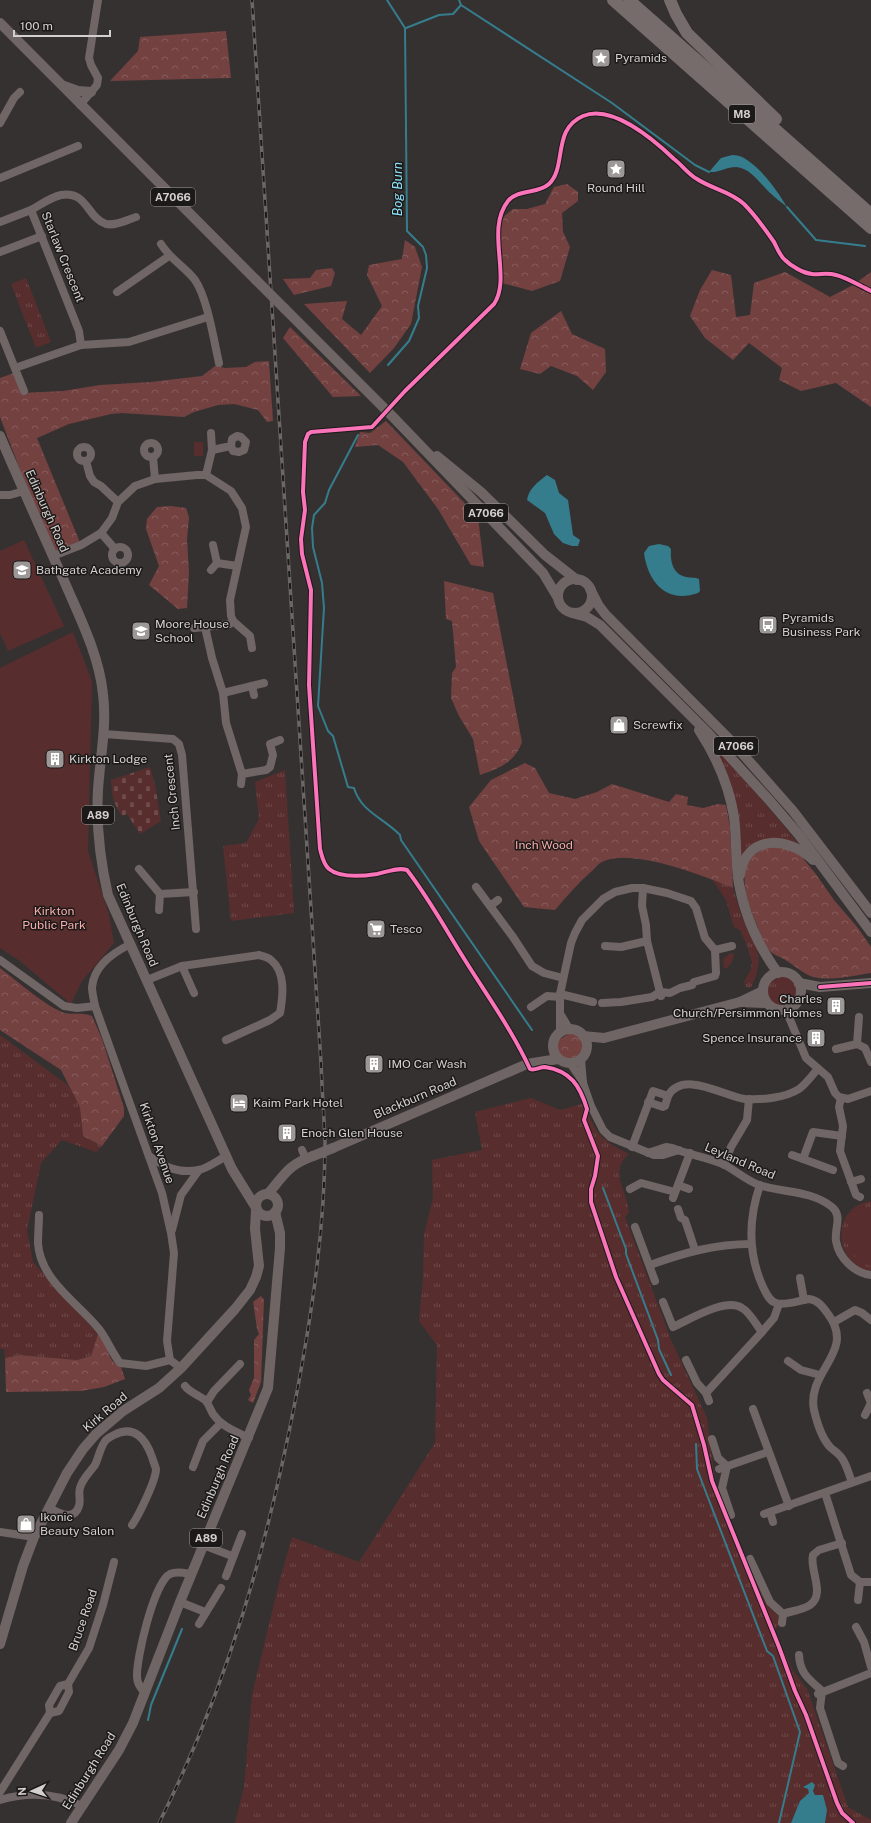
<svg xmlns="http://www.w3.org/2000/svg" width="871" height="1823" viewBox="0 0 871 1823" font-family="'Public Sans',sans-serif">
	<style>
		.grass { fill: url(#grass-tufts) }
		.forest { fill: url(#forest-crowns) }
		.cemetery { fill: url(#cemetery-stones) }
		.park { fill: #582d2d }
		.water { fill: #357d8d }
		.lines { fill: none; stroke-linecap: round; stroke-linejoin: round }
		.stream { stroke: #357d8d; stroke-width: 2 }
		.minor { stroke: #6f6665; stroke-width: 8 }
		.major { stroke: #706565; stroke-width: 10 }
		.highway { stroke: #776c6c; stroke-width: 12 }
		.rail-casing { stroke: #6c6666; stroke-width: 3.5 }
		.rail { stroke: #1c1919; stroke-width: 2; stroke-dasharray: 6; stroke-linecap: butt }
		.major-bridge { stroke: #706565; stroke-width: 10 }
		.cycleway-casing { stroke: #1c1919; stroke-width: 6 }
		.cycleway { stroke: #fb73b8; stroke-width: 4 }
		.labels { text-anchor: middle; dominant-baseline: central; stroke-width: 3; stroke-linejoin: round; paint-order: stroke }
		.shield { fill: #1c1919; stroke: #9e9999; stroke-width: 1 }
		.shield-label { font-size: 11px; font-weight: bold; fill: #d5d0d0 }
		.poi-label { font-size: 12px; fill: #d5d0d0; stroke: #1c1919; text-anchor: start }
		.street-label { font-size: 12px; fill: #d5d0d0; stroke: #1c1919 }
		.park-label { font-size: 12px; fill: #f7acab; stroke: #1c1919 }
		.water-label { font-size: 13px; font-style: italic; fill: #8ae0f6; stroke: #1c1919 }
	</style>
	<defs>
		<pattern id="grass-tufts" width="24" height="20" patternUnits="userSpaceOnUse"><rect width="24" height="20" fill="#582d2d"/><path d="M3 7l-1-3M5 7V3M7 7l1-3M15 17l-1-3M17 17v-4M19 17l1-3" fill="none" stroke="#6f4a4a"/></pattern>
		<pattern id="forest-crowns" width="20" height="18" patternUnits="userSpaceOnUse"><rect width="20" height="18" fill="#744141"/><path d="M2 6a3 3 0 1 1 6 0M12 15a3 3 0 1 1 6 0" fill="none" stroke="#875b5b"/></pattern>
		<pattern id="cemetery-stones" width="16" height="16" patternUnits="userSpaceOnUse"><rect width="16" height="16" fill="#582d2d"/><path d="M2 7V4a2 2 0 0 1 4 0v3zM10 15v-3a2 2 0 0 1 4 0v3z" fill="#6f4a4a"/></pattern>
	</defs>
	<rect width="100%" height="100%" fill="#363131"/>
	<g class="grass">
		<path d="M26,278L51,342L36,348L11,284Z"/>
		<path d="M711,743L757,794L802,848L741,860Z"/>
		<path d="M285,770L294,913L231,921L223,846L246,843L259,819L255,782Z"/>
		<path d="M712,879L733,888L741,915L757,949L759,961L756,976L751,987L747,988L744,982L751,969L752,962L746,943L740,930L734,927L726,900Z"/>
		<circle cx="782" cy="991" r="17"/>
		<path d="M0,1035L69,1086L80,1107L83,1136L102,1146L96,1152L62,1140L41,1163L27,1230L33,1262L98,1334L91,1356L77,1360L19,1355L5,1358L4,1349H0Z"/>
		<path d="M531,1098L560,1110L585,1103C594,1133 601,1140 629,1154C608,1172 627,1190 629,1212L625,1217L671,1340L707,1418L716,1489L743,1553L769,1607L778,1615V1627L774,1630L793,1671L807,1689L848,1807L871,1820V1823H825L827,1810L813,1791L815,1789L804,1787L808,1789L810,1793L800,1801L791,1823H235L244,1787L252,1695L279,1583L292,1537L359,1562L435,1443L437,1345L419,1321L423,1278L424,1235L433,1198L432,1160L482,1150L475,1112Z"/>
		<path d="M871,1201V1271C834,1266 829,1207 871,1201Z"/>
	</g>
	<g class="forest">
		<path d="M226,31L231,78L110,81L138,51L140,37Z"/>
		<path d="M567,184L578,192V201L562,213L563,232L570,247L560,281L532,291L502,283C501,268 497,230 504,217C506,214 511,211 513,209H527L545,204L554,187Z"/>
		<path d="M405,240L415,247L422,267L411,324L394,348L370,373L304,304L347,301L342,319L361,335L382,306L367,275L369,265L402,259Z"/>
		<path d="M332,268L335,273L331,286L294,295L283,279L310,278L316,270Z"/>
		<path d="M712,270L731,275L736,317L750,315L754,283L785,272L830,297L853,285L871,272V407L836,383L801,391L779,380L782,368L749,343L733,360L705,338L690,316L700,290Z"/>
		<path d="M561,311L572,334L605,349L606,372L593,390L577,376L551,366L540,374L520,369L531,333Z"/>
		<path d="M290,327L361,396L333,397L283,338Z"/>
		<path d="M269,361L273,421L267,422L258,410L234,404L218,405L194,412L184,417L122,413L111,414L69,424L37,438L81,545L53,556L0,417V378L14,373L22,393L63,391L100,385L151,382L202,376L219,363L220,366L224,368L246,367L255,362Z"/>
		<path d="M386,421L478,517L484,567L471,565L438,509L403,462L378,445L355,447L360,432L370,433Z"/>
		<path d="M171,506L186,508L189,517L187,540L189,572L187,608L178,609L149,585L159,566L146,529L147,519L157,507Z"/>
		<path d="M444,581L493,593L522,742C515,762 500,768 480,775L473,739L459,716L451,698L452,673L456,667L452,621L446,619Z"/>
		<path d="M525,763L535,768L549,793L575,799L597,792L612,784L669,802L676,794L688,797L687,805L703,808L718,804L726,805L730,828L733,888C705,876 630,847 602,862C599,863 596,867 593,870C579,882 567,896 555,910L524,907L479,841L469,807L491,780Z"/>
		<path d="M771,846L786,848L801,856L815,873L834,900L858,928L871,947V973C852,976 832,981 813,977C803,974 792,963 782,958C778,956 772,954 769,950C764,944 760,933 757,925C745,897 731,858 771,846Z"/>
		<path d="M0,968C16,980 46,1007 65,1013C74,1015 81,1012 92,1016L102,1039L124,1108V1116L102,1146L83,1136L80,1107L61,1070L0,1030Z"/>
		<path d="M568,1034H577C591,1050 578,1062 560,1058C556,1052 557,1046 559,1040Z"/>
		<path d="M261,1296L264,1300L261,1382L253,1403L248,1400L251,1395L249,1390L254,1378V1340L259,1334C256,1329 255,1310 253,1302Z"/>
		<path d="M98,1334C100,1336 103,1338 104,1341C110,1351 108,1362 121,1367L125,1379L104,1387L81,1391L6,1392L5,1358L19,1355L77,1360L91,1356Z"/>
	</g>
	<path class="cemetery" d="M150,767L155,784L161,821L140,834L127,814L122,816C113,803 112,796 111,780Z"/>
	<g class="park">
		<rect x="194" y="442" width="9" height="14"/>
		<path d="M24,540L64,626L8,651L0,633V551Z"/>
		<path d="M73,632L92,681L88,851L109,915L114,943L82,981L71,1004L20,961L0,948V668Z"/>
		<path d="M730,953L734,954C734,959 729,969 724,969L723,959Z"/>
		<path d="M871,1207V1266C840,1257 837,1212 871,1207Z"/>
	</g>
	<g class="water">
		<path d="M732,155C736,155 741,156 744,158C761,168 777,190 787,207C781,202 774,197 768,191C759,182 750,168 736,167C726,167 719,173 709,172L721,158Z"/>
		<path d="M547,475L555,480L559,493L568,500L573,535L580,540L578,546H572L563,543L554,534L545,513L527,500C529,488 538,482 547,475Z"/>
		<path d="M659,544L668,546L671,549C670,562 673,574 686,577C691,578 695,577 699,579L700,591L698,593C666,604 648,582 644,553L649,546Z"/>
		<path d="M812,1782L815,1785L813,1791L815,1795H823L827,1810L825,1823H791L800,1801L809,1793L808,1789L803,1787Z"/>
	</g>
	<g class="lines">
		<g class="stream">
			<path d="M387,0L405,28L407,231L423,247L426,255L427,268L418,306L419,318L409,341L388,365"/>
			<path d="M461,5L612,103L695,165L709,172"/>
			<path d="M406,28L439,15L453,14L461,5L459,0"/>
			<path d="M787,207L816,240L865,246"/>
			<path d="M358,435L329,490L325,503L314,515L312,528L313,547L322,583L324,608L318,706L328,731L333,736L348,787L354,788C361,812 384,818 400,835L401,840L532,1030"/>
			<path d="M603,1188L626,1249V1254L658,1340L659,1349L671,1375"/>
			<path d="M696,1444L697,1469L767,1651L773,1656L800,1732L779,1823"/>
			<path d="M148,1720L151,1705L182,1629"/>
		</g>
		<g class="minor">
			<path d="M80,105L97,85L98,78L91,65L89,58L98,0"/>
			<path d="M0,123L14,98L20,92"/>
			<path d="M0,178L78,146"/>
			<path d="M31,210C40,205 51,197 61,195C87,190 87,218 106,224C115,226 127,220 136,217"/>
			<path d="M0,222L31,210L79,331L81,345"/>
			<path d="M161,244C171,260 185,267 195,280C207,297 214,341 219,363"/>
			<path d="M0,252L42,236"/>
			<path d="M117,292L169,256"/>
			<path d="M0,331L24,391"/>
			<path d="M15,368L81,345L129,342L208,317"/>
			<circle cx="151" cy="450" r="7"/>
			<circle cx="84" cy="454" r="7"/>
			<path d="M212,450L231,446L232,439L237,436L241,437L246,442L244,450L239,452L233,451L231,446"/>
			<path d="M153,457L155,479"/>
			<path d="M86,461L90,476L94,482L101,486L118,502"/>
			<path d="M206,475L212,450L211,433"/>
			<path d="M0,495H10L24,491"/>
			<path d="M101,533L115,549"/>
			<path d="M213,545L217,563"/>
			<circle cx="120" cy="555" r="8"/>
			<path d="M53,556L81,545L101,533L112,518L118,502L135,486L155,479L197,475H206L231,491L242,508L246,527L230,600L231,616L233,621L230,624L205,627L212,658L223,693L226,723L242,774L241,784"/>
			<path d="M211,570L217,563L237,566"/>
			<path d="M233,621L250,636L252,648"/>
			<path d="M194,628L205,627"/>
			<path d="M252,686L254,695"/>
			<path d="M223,693L264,683"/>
			<path d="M104,734L173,739L179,744L182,755L196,929"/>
			<path d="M242,774L266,770L270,767L273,755L270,744L280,740"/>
			<path d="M139,869L160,894L194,892"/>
			<path d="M476,887L513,937L532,966L544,973L563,978"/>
			<path d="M643,888L642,906L646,925L647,941L661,996"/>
			<path d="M490,906L498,900"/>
			<path d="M159,910L160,894"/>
			<path d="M131,944C114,952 94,966 92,987C92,993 94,1000 95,1006L162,1193L171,1233L174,1253L167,1341L170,1360L181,1368"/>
			<path d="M605,946L621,947L647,941"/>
			<path d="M715,950L732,946"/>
			<path d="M0,960L64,1006L77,1008L95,1006"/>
			<path d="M182,966L194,993"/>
			<path d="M147,980L182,966L259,955C263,956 268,957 271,960C286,972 283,996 280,1013L270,1020L226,1040"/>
			<path d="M560,994L593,1002"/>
			<path d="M602,1003L621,1002L652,997L660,992L670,993L680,988L692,985"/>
			<path d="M531,1007L547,996L560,997"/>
			<path d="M786,1010L806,1058L828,1077L835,1093L839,1097L848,1099L871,1091"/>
			<path d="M561,1015L570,1030"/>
			<path d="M859,1017L857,1044L865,1048L871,1062"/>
			<path d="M560,1033V994L571,943L575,933L582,920L603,899L615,892L632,888H643L667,893L691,901L696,908L705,938L715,950L716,973L715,976L694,982"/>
			<path d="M836,1049L857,1044"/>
			<path d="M581,1059L583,1083L591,1106L603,1130L610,1137L654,1155H663L679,1150"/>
			<path d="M570,1063L583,1082"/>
			<path d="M841,1098L839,1107L843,1126L840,1151L856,1195L860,1197"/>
			<path d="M648,1102L663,1107L665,1106L668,1096"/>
			<path d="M632,1147L653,1091L668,1096C683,1069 725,1097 745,1099C762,1100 785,1098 799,1089C806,1084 812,1075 818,1069"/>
			<path d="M302,1150L306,1159"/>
			<path d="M648,1153L666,1147L672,1148C689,1155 708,1157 725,1165C736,1171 746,1180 759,1185C783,1193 811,1190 832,1207C843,1216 834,1229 836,1241C839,1258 854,1273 871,1275"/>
			<path d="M792,1155L803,1159"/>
			<path d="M149,1156C164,1167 179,1174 199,1170C208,1168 218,1160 227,1156"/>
			<path d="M724,1165L731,1147L747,1120L749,1099"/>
			<path d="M833,1170L803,1159L813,1132L842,1136"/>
			<path d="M851,1182L861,1179"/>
			<path d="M678,1185L689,1189"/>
			<path d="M760,1185C748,1220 748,1254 763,1287C766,1293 769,1301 776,1303C785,1306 800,1300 809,1299C818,1300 823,1307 828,1314C857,1352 806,1371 814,1410C817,1423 821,1437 830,1447C834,1451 840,1454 843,1460C847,1466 849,1475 852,1482"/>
			<path d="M630,1189L641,1183L675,1192"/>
			<path d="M673,1198L690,1153"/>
			<path d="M678,1209L681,1218L685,1220L695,1250"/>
			<path d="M39,1215C39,1224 38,1233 38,1243C40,1280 78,1303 99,1329C107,1339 112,1353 120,1363L146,1366L170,1360"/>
			<path d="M635,1227L655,1281"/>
			<path d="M172,1230L181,1195L199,1170"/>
			<path d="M650,1265C683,1253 715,1244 751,1244"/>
			<path d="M800,1278L804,1300"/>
			<path d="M663,1302L673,1327C689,1320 726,1297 742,1308C750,1312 756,1325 762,1332L706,1393"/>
			<path d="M834,1322L855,1310L862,1313L871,1320"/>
			<path d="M762,1332L774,1318L779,1304"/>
			<path d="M686,1360L697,1383L706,1393L709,1401"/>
			<path d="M788,1361L801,1370L820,1375"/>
			<path d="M185,1386C189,1392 199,1395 205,1400C209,1404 210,1409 213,1414C222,1427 235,1431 249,1438"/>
			<path d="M867,1393L871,1403"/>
			<path d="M207,1402L214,1391L240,1364"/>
			<path d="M753,1409L789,1506"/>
			<path d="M865,1415L871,1403"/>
			<path d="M712,1439L718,1458L727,1466L722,1488L731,1515"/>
			<path d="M193,1467L203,1441L221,1423"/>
			<path d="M719,1469L768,1452"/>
			<path d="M825,1493L851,1575L860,1582H871"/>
			<path d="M49,1508C59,1513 74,1522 79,1506C81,1500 78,1493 80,1488C82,1479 90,1472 95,1465C99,1457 100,1447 106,1440C108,1438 112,1436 114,1435C135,1424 146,1440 152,1457C153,1461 155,1465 156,1469C156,1480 139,1515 132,1525"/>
			<path d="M770,1512L773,1522"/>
			<path d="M764,1514L871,1476"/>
			<path d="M0,1532L34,1537"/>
			<path d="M203,1545L232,1556"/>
			<path d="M750,1559L770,1602L783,1614L782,1623"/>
			<path d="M226,1576L242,1534"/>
			<path d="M858,1600L860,1582"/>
			<path d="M180,1602L205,1612"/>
			<path d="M783,1614C791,1611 803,1610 810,1605C826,1594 809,1569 813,1555L819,1550L842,1543"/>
			<path d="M199,1624L221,1588"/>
			<path d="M856,1627L864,1642L871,1667"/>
			<path d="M799,1655C800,1674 809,1679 822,1691L820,1708L838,1763L843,1766"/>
			<path d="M145,1693C141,1688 137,1684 137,1677C136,1659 154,1582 170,1574C177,1571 184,1573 191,1574"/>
			<path d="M818,1694L871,1673"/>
			<path d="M50,1713L59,1711L69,1692L68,1684"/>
			<path d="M0,1792L50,1713L49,1705L60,1686L68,1684L89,1648L103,1605L114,1562"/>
			<path d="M0,1800C28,1792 56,1793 82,1806"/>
		</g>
		<g class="major">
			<path d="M0,23L256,280"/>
			<path d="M64,86L78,91L91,92"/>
			<path d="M285,309L394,418L543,573L558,598"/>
			<path d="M0,436C21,485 43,534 65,583C80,618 99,655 103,694C107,726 100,758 98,790C96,826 100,860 108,895L232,1169L255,1206"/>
			<path d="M437,456L481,492L545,555L577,580"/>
			<circle cx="575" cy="596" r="17"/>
			<path d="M590,589L599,606L606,615L733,743L793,811L871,913"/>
			<path d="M572,613L587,617L600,625L709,734L770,801L799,835L871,932"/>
			<path d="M699,730C716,756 729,785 734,817C737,839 735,862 739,884C745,916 759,947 778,973"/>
			<path d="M740,875C746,834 788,836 813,860"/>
			<circle cx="782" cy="991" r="19"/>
			<path d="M799,983L820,987L871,983"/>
			<path d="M740,1002L766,1003"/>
			<circle cx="570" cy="1046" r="17"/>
			<path d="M583,1036L604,1038L740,1002L763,991"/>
			<path d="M333,1148L527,1064L558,1059"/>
			<circle cx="267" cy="1205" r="11"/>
			<path d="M268,1194C285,1174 288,1165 313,1156"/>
			<path d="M0,1644L23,1566L34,1537L67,1473L83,1449L96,1434L123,1411L159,1388L181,1368L235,1309L250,1290L256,1277L259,1266L255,1229L256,1210"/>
			<path d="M71,1823L119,1750L133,1723L180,1602L268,1388L280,1248V1233L275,1212"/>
		</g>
		<g class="highway">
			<path d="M613,0L871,228"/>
			<path d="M629,0L871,214"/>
			<path d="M670,0L676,14L687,33L776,119"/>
		</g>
		<defs>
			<path id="rail" d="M159,1823C228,1686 267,1547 296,1397C312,1313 325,1227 325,1142C324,1116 322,1089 321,1063L252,0"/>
		</defs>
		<use href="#rail" class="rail-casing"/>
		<use href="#rail" class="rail"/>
		<g class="major-bridge">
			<path d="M256,280L285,309"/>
			<path d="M313,1156L333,1148"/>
		</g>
		<defs>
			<g id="cycleway">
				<path d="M820,987L871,983"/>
				<path d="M853,1823L842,1813L837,1803L806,1715L795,1691L779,1647L712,1481L704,1445L692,1405L663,1380L659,1374L616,1277L591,1202V1189L595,1176L598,1156L584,1120L587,1109C580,1086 571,1071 545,1067C539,1067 535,1071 530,1069C512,1030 486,994 463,957C445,928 428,897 407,870C397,867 387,872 377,874C364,876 340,878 329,869C323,864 322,856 320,849L309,685L311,590L302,554L301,539L305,510L303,492L305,442L308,434L311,432L372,427L405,391L494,304C512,277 485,230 508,201C518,189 538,194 549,184C567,167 552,129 583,116C612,104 654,140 674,159C682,165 688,174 697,179C712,189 730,191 744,204C756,216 765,229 774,242C777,248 780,256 785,260C791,266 803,273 812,274C820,275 826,272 836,275C848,278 860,286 871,291"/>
			</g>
		</defs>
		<use href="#cycleway" class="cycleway-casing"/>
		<use href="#cycleway" class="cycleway"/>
	</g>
	<defs>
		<symbol id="sight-square" viewBox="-11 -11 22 22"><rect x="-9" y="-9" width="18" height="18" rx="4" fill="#9d9898" stroke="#1c1919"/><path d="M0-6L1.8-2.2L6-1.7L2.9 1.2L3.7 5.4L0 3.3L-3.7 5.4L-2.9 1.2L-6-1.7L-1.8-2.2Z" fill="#fff"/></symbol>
		<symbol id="school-square" viewBox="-11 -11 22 22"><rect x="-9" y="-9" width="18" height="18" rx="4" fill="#9d9898" stroke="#1c1919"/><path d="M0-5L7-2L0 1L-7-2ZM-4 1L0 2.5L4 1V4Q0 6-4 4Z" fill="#fff"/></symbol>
		<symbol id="bus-square" viewBox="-11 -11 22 22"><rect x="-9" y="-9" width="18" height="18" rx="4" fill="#9d9898" stroke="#1c1919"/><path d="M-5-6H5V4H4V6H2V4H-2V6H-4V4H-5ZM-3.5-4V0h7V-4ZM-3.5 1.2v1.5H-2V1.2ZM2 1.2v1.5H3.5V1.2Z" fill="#fff"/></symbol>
		<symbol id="shop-square" viewBox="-11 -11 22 22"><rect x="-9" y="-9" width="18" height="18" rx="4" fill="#9d9898" stroke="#1c1919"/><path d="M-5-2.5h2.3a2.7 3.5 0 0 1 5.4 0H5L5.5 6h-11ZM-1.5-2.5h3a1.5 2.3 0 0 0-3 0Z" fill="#fff"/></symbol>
		<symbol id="building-square" viewBox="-11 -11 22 22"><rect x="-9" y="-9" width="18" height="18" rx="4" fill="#9d9898" stroke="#1c1919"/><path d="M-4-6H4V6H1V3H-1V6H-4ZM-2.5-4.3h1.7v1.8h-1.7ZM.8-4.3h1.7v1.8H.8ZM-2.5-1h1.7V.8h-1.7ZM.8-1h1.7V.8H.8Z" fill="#fff"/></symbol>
		<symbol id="supermarket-square" viewBox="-11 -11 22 22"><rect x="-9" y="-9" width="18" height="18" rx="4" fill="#9d9898" stroke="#1c1919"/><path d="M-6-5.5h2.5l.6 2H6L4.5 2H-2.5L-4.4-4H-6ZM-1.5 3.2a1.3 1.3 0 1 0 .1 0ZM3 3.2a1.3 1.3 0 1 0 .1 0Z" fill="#fff"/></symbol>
		<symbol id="hotel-square" viewBox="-11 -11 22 22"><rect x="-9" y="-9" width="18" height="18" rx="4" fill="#9d9898" stroke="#1c1919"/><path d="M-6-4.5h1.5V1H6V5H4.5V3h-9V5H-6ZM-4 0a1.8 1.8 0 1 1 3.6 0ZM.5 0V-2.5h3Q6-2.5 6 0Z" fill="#fff"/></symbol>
	</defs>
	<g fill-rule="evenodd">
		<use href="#sight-square" x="590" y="47" width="22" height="22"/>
		<use href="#sight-square" x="605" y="158" width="22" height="22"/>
		<use href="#school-square" x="11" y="559" width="22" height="22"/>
		<use href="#bus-square" x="757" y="614" width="22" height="22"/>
		<use href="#school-square" x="130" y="620" width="22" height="22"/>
		<use href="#shop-square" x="608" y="714" width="22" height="22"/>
		<use href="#building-square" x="44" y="748" width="22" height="22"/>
		<use href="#supermarket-square" x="365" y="918" width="22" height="22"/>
		<use href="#building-square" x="825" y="995" width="22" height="22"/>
		<use href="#building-square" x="805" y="1027" width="22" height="22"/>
		<use href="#building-square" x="363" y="1053" width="22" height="22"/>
		<use href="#hotel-square" x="228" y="1092" width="22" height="22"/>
		<use href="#building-square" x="276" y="1122" width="22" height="22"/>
		<use href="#shop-square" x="15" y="1513" width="22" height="22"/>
	</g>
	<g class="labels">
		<g class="shield">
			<rect x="729" y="105" width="26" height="18" rx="3"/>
			<rect x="151" y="188" width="44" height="18" rx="3"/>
			<rect x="464" y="504" width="44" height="18" rx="3"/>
			<rect x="714" y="737" width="44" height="18" rx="3"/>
			<rect x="82" y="806" width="32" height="18" rx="3"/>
			<rect x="190" y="1529" width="32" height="18" rx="3"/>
		</g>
		<g class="shield-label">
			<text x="742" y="114">M8</text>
			<text x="173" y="197">A7066</text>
			<text x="486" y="513">A7066</text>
			<text x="736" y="746">A7066</text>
			<text x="98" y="815">A89</text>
			<text x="206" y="1538">A89</text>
		</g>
		<g class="poi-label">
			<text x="615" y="58">Pyramids</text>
			<text x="616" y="188" text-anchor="middle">Round Hill</text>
			<text x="36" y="570">Bathgate Academy</text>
			<text x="782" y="618">Pyramids<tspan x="782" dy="14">Business Park</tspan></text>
			<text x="155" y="624">Moore House<tspan x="155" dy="14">School</tspan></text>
			<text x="633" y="725">Screwfix</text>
			<text x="69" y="759">Kirkton Lodge</text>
			<text x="390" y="929">Tesco</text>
			<text x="822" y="999" text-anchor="end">Charles<tspan x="822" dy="14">Church/Persimmon Homes</tspan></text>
			<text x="802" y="1038" text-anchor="end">Spence Insurance</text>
			<text x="388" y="1064">IMO Car Wash</text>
			<text x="253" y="1103">Kaim Park Hotel</text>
			<text x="301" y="1133">Enoch Glen House</text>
			<text x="40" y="1517">Ikonic<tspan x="40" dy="14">Beauty Salon</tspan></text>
		</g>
		<g class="street-label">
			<text transform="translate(63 257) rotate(68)">Starlaw Crescent</text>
			<text transform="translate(47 511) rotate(66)">Edinburgh Road</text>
			<text transform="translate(172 792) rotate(-96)">Inch Crescent</text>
			<text transform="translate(137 925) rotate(67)">Edinburgh Road</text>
			<text transform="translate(415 1098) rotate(-23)">Blackburn Road</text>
			<text transform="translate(157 1143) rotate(71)">Kirkton Avenue</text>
			<text transform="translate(740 1161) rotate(23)">Leyland Road</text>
			<text transform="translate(105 1412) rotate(-40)">Kirk Road</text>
			<text transform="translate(218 1477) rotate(-67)">Edinburgh Road</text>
			<text transform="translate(83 1620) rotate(-71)">Bruce Road</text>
			<text transform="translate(89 1771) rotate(-58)">Edinburgh Road</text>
		</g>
		<g class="park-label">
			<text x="544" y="845">Inch Wood</text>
			<text x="54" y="911">Kirkton<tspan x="54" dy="14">Public Park</tspan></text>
		</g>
		<g class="water-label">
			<text transform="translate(397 189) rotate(-90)">Bog Burn</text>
		</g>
	</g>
	<g transform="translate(32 1791) rotate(267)" stroke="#1c1919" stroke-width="3" paint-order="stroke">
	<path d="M0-3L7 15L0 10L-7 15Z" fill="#d5d0d0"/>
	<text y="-6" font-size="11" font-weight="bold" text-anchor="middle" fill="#d5d0d0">N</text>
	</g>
	<path d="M14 30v6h96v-6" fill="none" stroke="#d5d0d0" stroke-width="2"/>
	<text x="20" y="30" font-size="12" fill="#d5d0d0" stroke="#1c1919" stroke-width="3" paint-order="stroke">100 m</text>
</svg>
